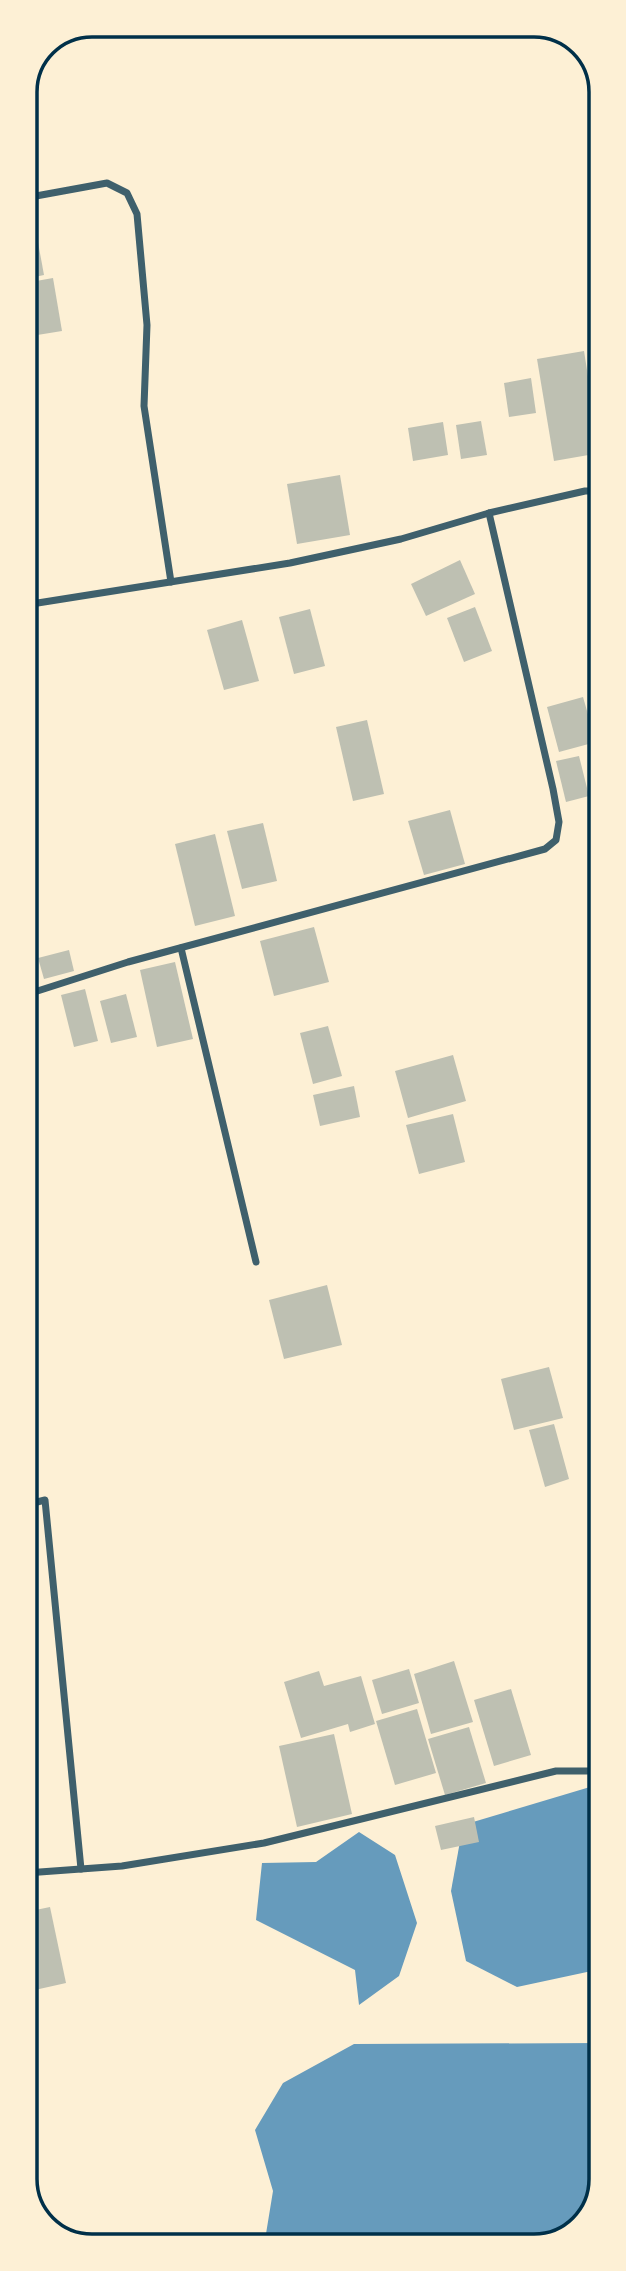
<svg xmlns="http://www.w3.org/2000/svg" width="626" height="2271" viewBox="0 0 626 2271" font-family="Raleway,sans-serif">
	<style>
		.water { fill: #669bbc }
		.building { fill: #bec0b2 }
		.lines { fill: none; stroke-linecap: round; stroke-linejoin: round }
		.minor { stroke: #3f606c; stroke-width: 7 }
		.rim { fill: none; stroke: #003049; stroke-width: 3.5 }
	</style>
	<rect width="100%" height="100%" fill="#fdf0d5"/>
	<g class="water">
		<path d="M590,1787L601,1789V1969L517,1987L466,1961L451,1891L463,1825Z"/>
		<path d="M359,1832L395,1855L417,1923L399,1976L359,2005L355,1970L256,1920L262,1863L316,1862Z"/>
		<path d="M601,2043V2179L585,2223L548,2245L264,2246L273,2191L255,2130L283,2083L354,2044Z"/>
	</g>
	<g class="building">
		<path d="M35,226L44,275L25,279V228Z"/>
		<path d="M53,278L62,331L25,337V283Z"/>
		<path d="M584,351L600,453L554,461L537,359Z"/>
		<path d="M531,378L536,413L509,417L504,383Z"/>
		<path d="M481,421L487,455L461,459L456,425Z"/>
		<path d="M443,422L448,455L413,461L408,428Z"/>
		<path d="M340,475L350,535L297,544L287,484Z"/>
		<path d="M460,560L475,594L426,616L411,584Z"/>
		<path d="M475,607L492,651L464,662L447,618Z"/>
		<path d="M310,609L325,666L294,674L279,617Z"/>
		<path d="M242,620L259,681L224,690L207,630Z"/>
		<path d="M583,697L596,742L559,752L547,707Z"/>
		<path d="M367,720L384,794L353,801L336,727Z"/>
		<path d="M579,756L589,796L566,802L556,761Z"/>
		<path d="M450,810L465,864L424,875L408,821Z"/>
		<path d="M263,823L277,881L242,889L227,831Z"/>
		<path d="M215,834L235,916L195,926L175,844Z"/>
		<path d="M314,927L329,982L274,996L260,941Z"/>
		<path d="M69,950L74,971L44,979L38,958Z"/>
		<path d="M175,962L193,1039L157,1047L140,970Z"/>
		<path d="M85,989L98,1041L74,1047L61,995Z"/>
		<path d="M126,994L137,1037L111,1043L100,1001Z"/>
		<path d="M328,1026L342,1076L313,1084L300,1033Z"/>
		<path d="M453,1055L466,1101L408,1118L395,1071Z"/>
		<path d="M354,1086L360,1117L320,1126L313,1095Z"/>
		<path d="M453,1114L465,1162L419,1174L406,1125Z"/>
		<path d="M327,1285L342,1345L284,1359L269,1300Z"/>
		<path d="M549,1367L563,1418L514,1430L501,1379Z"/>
		<path d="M554,1424L569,1479L545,1487L529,1430Z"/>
		<path d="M454,1661L473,1722L431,1734L414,1674Z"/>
		<path d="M409,1669L419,1703L382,1714L372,1680Z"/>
		<path d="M319,1671L324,1686L361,1676L375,1724L350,1732L348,1724L301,1738L284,1682Z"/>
		<path d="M511,1689L531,1755L494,1766L474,1700Z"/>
		<path d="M417,1709L436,1773L395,1785L376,1721Z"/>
		<path d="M469,1727L486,1783L445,1795L428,1739Z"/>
		<path d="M334,1734L352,1814L297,1827L279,1746Z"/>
		<path d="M474,1817L479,1842L441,1850L435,1826Z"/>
		<path d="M50,1907L66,1983L26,1992V1912Z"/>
	</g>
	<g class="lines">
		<g class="minor">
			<path d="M25,198L107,183L127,193L137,214L147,325L144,406L171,582"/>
			<path d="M25,605L290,563L401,539L489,513L585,491H600"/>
			<path d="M181,948L256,1262"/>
			<path d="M25,995L128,962L545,849L556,840L559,822L553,789L489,513"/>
			<path d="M25,1505L45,1500L81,1869"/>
			<path d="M26,1873L122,1866L264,1843L556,1771H601"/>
		</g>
	</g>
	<path d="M0 0H626V2271H0ZM92 37H534A55 55 0 0 1 589 92V2179A55 55 0 0 1 534 2234H92A55 55 0 0 1 37 2179V92A55 55 0 0 1 92 37Z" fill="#fdf0d5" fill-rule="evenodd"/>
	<path class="rim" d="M92 37H534A55 55 0 0 1 589 92V2179A55 55 0 0 1 534 2234H92A55 55 0 0 1 37 2179V92A55 55 0 0 1 92 37Z"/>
</svg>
